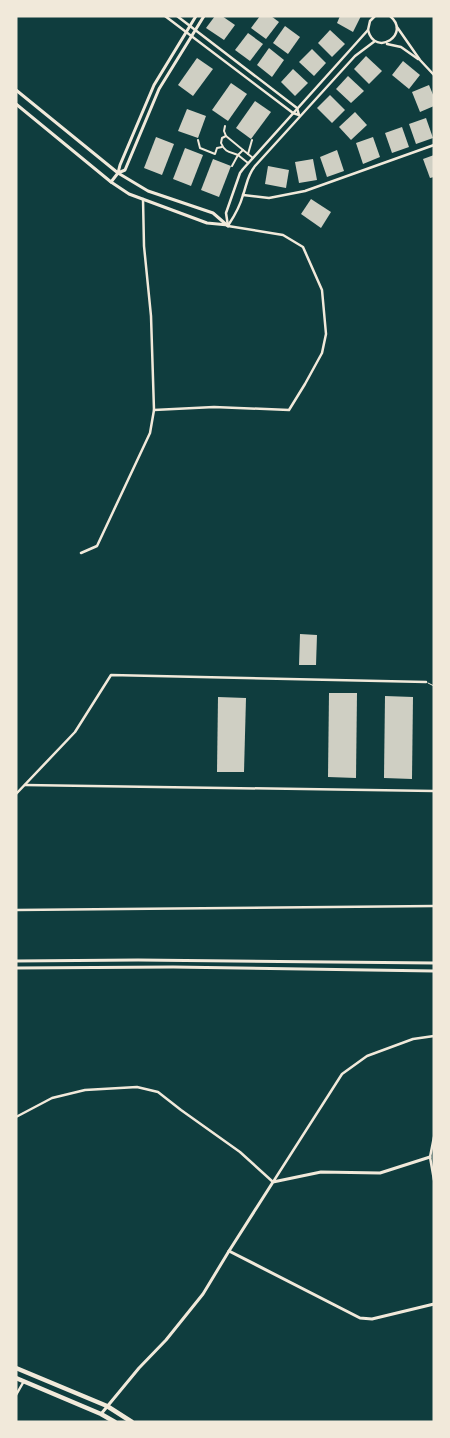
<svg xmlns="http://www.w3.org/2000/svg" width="450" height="1438" viewBox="0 0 450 1438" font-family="Cabin,sans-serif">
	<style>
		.building { fill: #cfcfc3 }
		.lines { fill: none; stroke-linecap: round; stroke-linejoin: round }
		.service { stroke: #f1e9da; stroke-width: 1 }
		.pedestrian { stroke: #f1e9da; stroke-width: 2 }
		.minor { stroke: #f1e9da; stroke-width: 2.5 }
		.tertiary { stroke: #f1e9da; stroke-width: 3 }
		.primary { stroke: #f1e9da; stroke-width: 4.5 }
	</style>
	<rect width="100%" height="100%" fill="#0f3d3e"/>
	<g class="building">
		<path d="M215,16H222L235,25L224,40L206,28Z"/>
		<path d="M260,16H271L279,22L266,39L251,28Z"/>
		<path d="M340,16H361L353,32L337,23Z"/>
		<path d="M285,26L300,37L288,54L273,43Z"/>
		<path d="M330,30L345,44L332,57L318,43Z"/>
		<path d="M248,33L263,44L250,61L235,50Z"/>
		<path d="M269,48L284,60L272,77L257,65Z"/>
		<path d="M312,49L326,63L314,76L299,62Z"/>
		<path d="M366,56L382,71L369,84L354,69Z"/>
		<path d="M197,58L213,69L193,96L178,85Z"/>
		<path d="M403,61L420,75L409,89L392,75Z"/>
		<path d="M293,69L308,83L295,96L281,82Z"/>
		<path d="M348,76L364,91L351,103L336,89Z"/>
		<path d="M231,83L247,94L228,121L212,110Z"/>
		<path d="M429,85L434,97V106L420,112L412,92Z"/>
		<path d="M330,95L345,110L332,123L317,108Z"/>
		<path d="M255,101L271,112L251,139L236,128Z"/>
		<path d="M187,109L206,116L198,138L178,131Z"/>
		<path d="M355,112L367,125L351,140L339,127Z"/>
		<path d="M426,118L433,138L416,144L409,124Z"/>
		<path d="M402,127L409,147L392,153L385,133Z"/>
		<path d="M156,137L174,144L162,175L144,168Z"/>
		<path d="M373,137L380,157L363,164L356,143Z"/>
		<path d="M185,148L203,155L191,186L173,179Z"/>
		<path d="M337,150L344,171L327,177L320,157Z"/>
		<path d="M434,155V177L430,178L423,159Z"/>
		<path d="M213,159L231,166L219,197L201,190Z"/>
		<path d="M313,159L317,180L299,183L295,162Z"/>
		<path d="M268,166L289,170L286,188L265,184Z"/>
		<path d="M311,199L331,212L321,228L301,214Z"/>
		<path d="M300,634L317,635L316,665H299Z"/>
		<path d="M329,693H357L356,778L328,777Z"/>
		<path d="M385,696L413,697L412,779L384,778Z"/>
		<path d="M218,697L246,698L244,772H217Z"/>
	</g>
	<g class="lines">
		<path class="service" d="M428,683L434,686"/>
		<g class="pedestrian">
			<path d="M225,126L224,131L226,136"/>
			<path d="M198,140L200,148L215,154L217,148L222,147"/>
			<path d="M248,154L252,140"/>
			<path d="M248,163L238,155L243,150L253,158"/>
			<path d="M232,166L238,155C231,152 225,153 221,143L222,138L226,136L243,150"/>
		</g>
		<g class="minor">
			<path d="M165,16L293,113L299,115"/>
			<path d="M177,16L297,108L299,115"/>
			<path d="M397,27L420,60L434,75"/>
			<path d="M368,30C375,58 412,34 390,16"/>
			<path d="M387,44L401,47L418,59"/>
			<path d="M243,195L269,198L305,191L434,145"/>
			<path d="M229,224C235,215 240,206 243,195C247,184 247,176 255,166L355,56L375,41"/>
			<path d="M228,226L226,213L240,173L243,169L368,30L370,21L375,16"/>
			<path d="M154,410L214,407L289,410L305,384L322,353L326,334L322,290L303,247L283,235L228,226"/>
			<path d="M81,553L97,546L150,433L154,410L151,316L144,246L143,199"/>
			<path d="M25,785L434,791"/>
			<path d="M16,794L75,732L111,675L426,682"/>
			<path d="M16,910L434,906"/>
			<path d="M16,1117L52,1098L85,1090L137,1087L158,1092L181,1110L240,1152L273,1182L342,1074L367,1056L413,1039L434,1036"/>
			<path d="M434,1137L430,1157L434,1180"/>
			<path d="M16,1395L24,1381"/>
		</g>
		<g class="tertiary">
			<path d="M16,90L118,173L148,191L213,213L228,226"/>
			<path d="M16,104L111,182L129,194L207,223L228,225"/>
			<path d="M118,173L120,165L154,85L196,16"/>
			<path d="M111,182L118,173L125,170L159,89L204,16"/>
			<path d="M16,961L138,960L434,963"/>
			<path d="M16,968L173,967L434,971"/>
			<path d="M229,1251L360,1318L372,1319L434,1304"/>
			<path d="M101,1414L139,1368L166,1340L203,1294L229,1251L273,1182L321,1172L380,1173L430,1157"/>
		</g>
		<g class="primary">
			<path d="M16,1368L107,1406L132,1422"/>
			<path d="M16,1378L101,1414L115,1422"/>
		</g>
	</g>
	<rect width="450" height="1438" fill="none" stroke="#f1e9da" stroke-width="35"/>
</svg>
